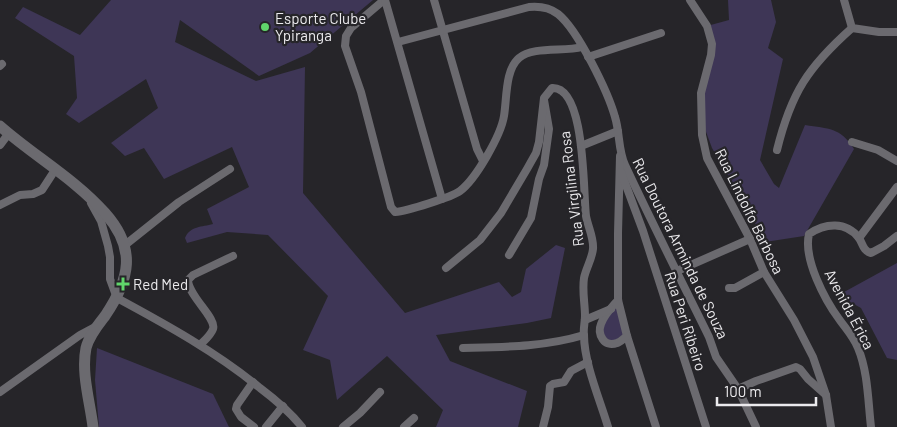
<svg xmlns="http://www.w3.org/2000/svg" width="897" height="427" viewBox="0 0 897 427" font-family="Barlow,sans-serif">
	<style>
		.green { fill: #3e3656 }
		.lines { fill: none; stroke-linecap: round; stroke-linejoin: round }
		.street { stroke: #6b6a6f; stroke-width: 8 }
		.secondary { stroke: #6b6a6f; stroke-width: 11 }
		.poi-dot { fill: #60d56b; stroke: #262529; stroke-width: 2 }
		.labels { text-anchor: middle; dominant-baseline: central; stroke-width: 4.5; stroke-linejoin: round; paint-order: stroke }
		.poi-label { font-size: 15px; fill: #ebeaed; stroke: #262529; text-anchor: start }
		.street-label { font-size: 15px; fill: #ebeaed; stroke: #262529 }
	</style>
	<rect width="100%" height="100%" fill="#262529"/>
	<g class="green">
		<path d="M111,0H373L310,53L259,76L180,20L175,42L256,81L305,67L303,193L405,313L499,282L512,297L521,292L526,269L556,245L565,248L551,318L527,323L436,335L450,361L527,391L518,427H436L443,410L387,356L337,400L330,360L303,350L328,296L268,235L227,232L187,243L185,238C190,226 202,227 213,224L207,209L249,187L232,147L164,179L144,148L125,156L111,143L158,108L146,79L79,123L66,114L77,98L74,56L15,18L23,7L80,35Z"/>
		<path d="M728,0H771L776,22L768,48L783,59L760,160L774,184L779,188L805,125C829,129 840,127 854,149L804,236L765,242L738,192L712,148L705,129L704,81L711,51L707,26L729,20Z"/>
		<path d="M897,263V360L887,358L861,308L850,302L843,303L835,297Z"/>
		<path d="M616,305L624,334L612,343L602,334V326Z"/>
		<path d="M97,348L213,394L229,427H99L95,380Z"/>
	</g>
	<g class="lines">
		<g class="street">
			<path d="M384,0L351,28L346,36L345,46L361,92L391,207L395,212C407,211 452,197 460,191C476,179 501,135 504,116C507,98 505,70 519,58C533,46 564,52 582,47"/>
			<path d="M385,0L442,199"/>
			<path d="M434,0L477,149L483,161"/>
			<path d="M690,0L707,26L712,44L711,55L701,93L702,135L707,158L750,239L764,272L794,320L813,357L826,395L831,427"/>
			<path d="M844,0L852,28L879,32H897"/>
			<path d="M398,42L529,7C540,6 549,7 558,14C578,30 608,92 615,117C620,133 618,150 625,165C652,223 681,280 709,337L716,357L738,389L756,427"/>
			<path d="M588,57L661,33"/>
			<path d="M0,66L2,64"/>
			<path d="M852,142L878,150L897,161"/>
			<path d="M0,145L9,133"/>
			<path d="M581,146L618,131"/>
			<path d="M777,150C791,93 808,67 852,28"/>
			<path d="M620,156L618,233V300L627,336L656,427"/>
			<path d="M621,172L643,231L706,427"/>
			<path d="M91,203L101,221L108,246L110,257V279L117,298C167,325 216,352 260,388C276,400 290,412 302,427"/>
			<path d="M0,205L20,195L33,194L42,190L55,170"/>
			<path d="M859,238L897,187"/>
			<path d="M125,245L179,202L230,169"/>
			<path d="M509,255L531,218L539,179L544,165L549,129L544,100"/>
			<path d="M446,268L480,240L501,213L527,169L536,153L539,142L544,98L552,88C586,86 583,193 586,216C588,227 594,238 593,249C592,259 586,268 584,278C582,291 585,304 585,316C585,323 583,329 584,335C584,363 600,400 608,427"/>
			<path d="M677,271L750,239"/>
			<path d="M729,288H735L764,272"/>
			<path d="M618,300C612,307 604,315 601,324C597,334 604,348 617,343C621,342 624,338 627,336"/>
			<path d="M585,320L611,309"/>
			<path d="M200,345C204,341 211,335 213,329C217,318 188,296 188,280L193,275L233,256"/>
			<path d="M463,348C504,347 544,347 584,335"/>
			<path d="M253,382L237,405L236,409L241,417L254,427"/>
			<path d="M738,389L756,381L796,367L800,369L808,379L826,395"/>
			<path d="M0,392L80,335L95,327"/>
			<path d="M266,427L283,406"/>
			<path d="M343,427L360,413L380,392"/>
			<path d="M404,427L414,418"/>
			<path d="M543,427L548,407L550,386L553,384L564,382L571,371L588,362"/>
			<path d="M871,427C868,401 868,372 858,348C853,336 846,329 839,319C825,300 803,259 809,234C825,223 846,221 859,238C863,244 863,251 871,253L884,246L897,236"/>
		</g>
		<path class="secondary" d="M0,126C34,156 75,179 105,213C137,249 130,279 105,316C98,325 89,336 86,348C81,373 90,402 93,427"/>
	</g>
	<g class="poi-dot">
		<circle cx="265" cy="27" r="5"/>
		<path d="M120.5 276.5h5v5h5v5h-5v5h-5v-5h-5v-5h5z"/>
	</g>
	<g class="labels">
		<g class="poi-label">
			<text x="275" y="18">Esporte Clube<tspan x="275" dy="17">Ypiranga</tspan></text>
			<text x="133" y="284">Red Med</text>
		</g>
		<g class="street-label">
			<text transform="translate(571 189) rotate(-97)">Rua Virgilina Rosa</text>
			<text transform="translate(750 211) rotate(64)">Rua Lindolfo Barbosa</text>
			<text transform="translate(681 248) rotate(64)">Rua Doutora Arminda de Souza</text>
			<text transform="translate(850 309) rotate(62)">Avenida Érica</text>
			<text transform="translate(686 321) rotate(72)">Rua Peri Ribeiro</text>
		</g>
	</g>
	<path d="M717 397v8h99v-8" fill="none" stroke="#ebeaed" stroke-width="2.5"/>
	<text x="724" y="397" font-size="15" fill="#ebeaed" stroke="#262529" stroke-width="4" paint-order="stroke">100 m</text>
</svg>
